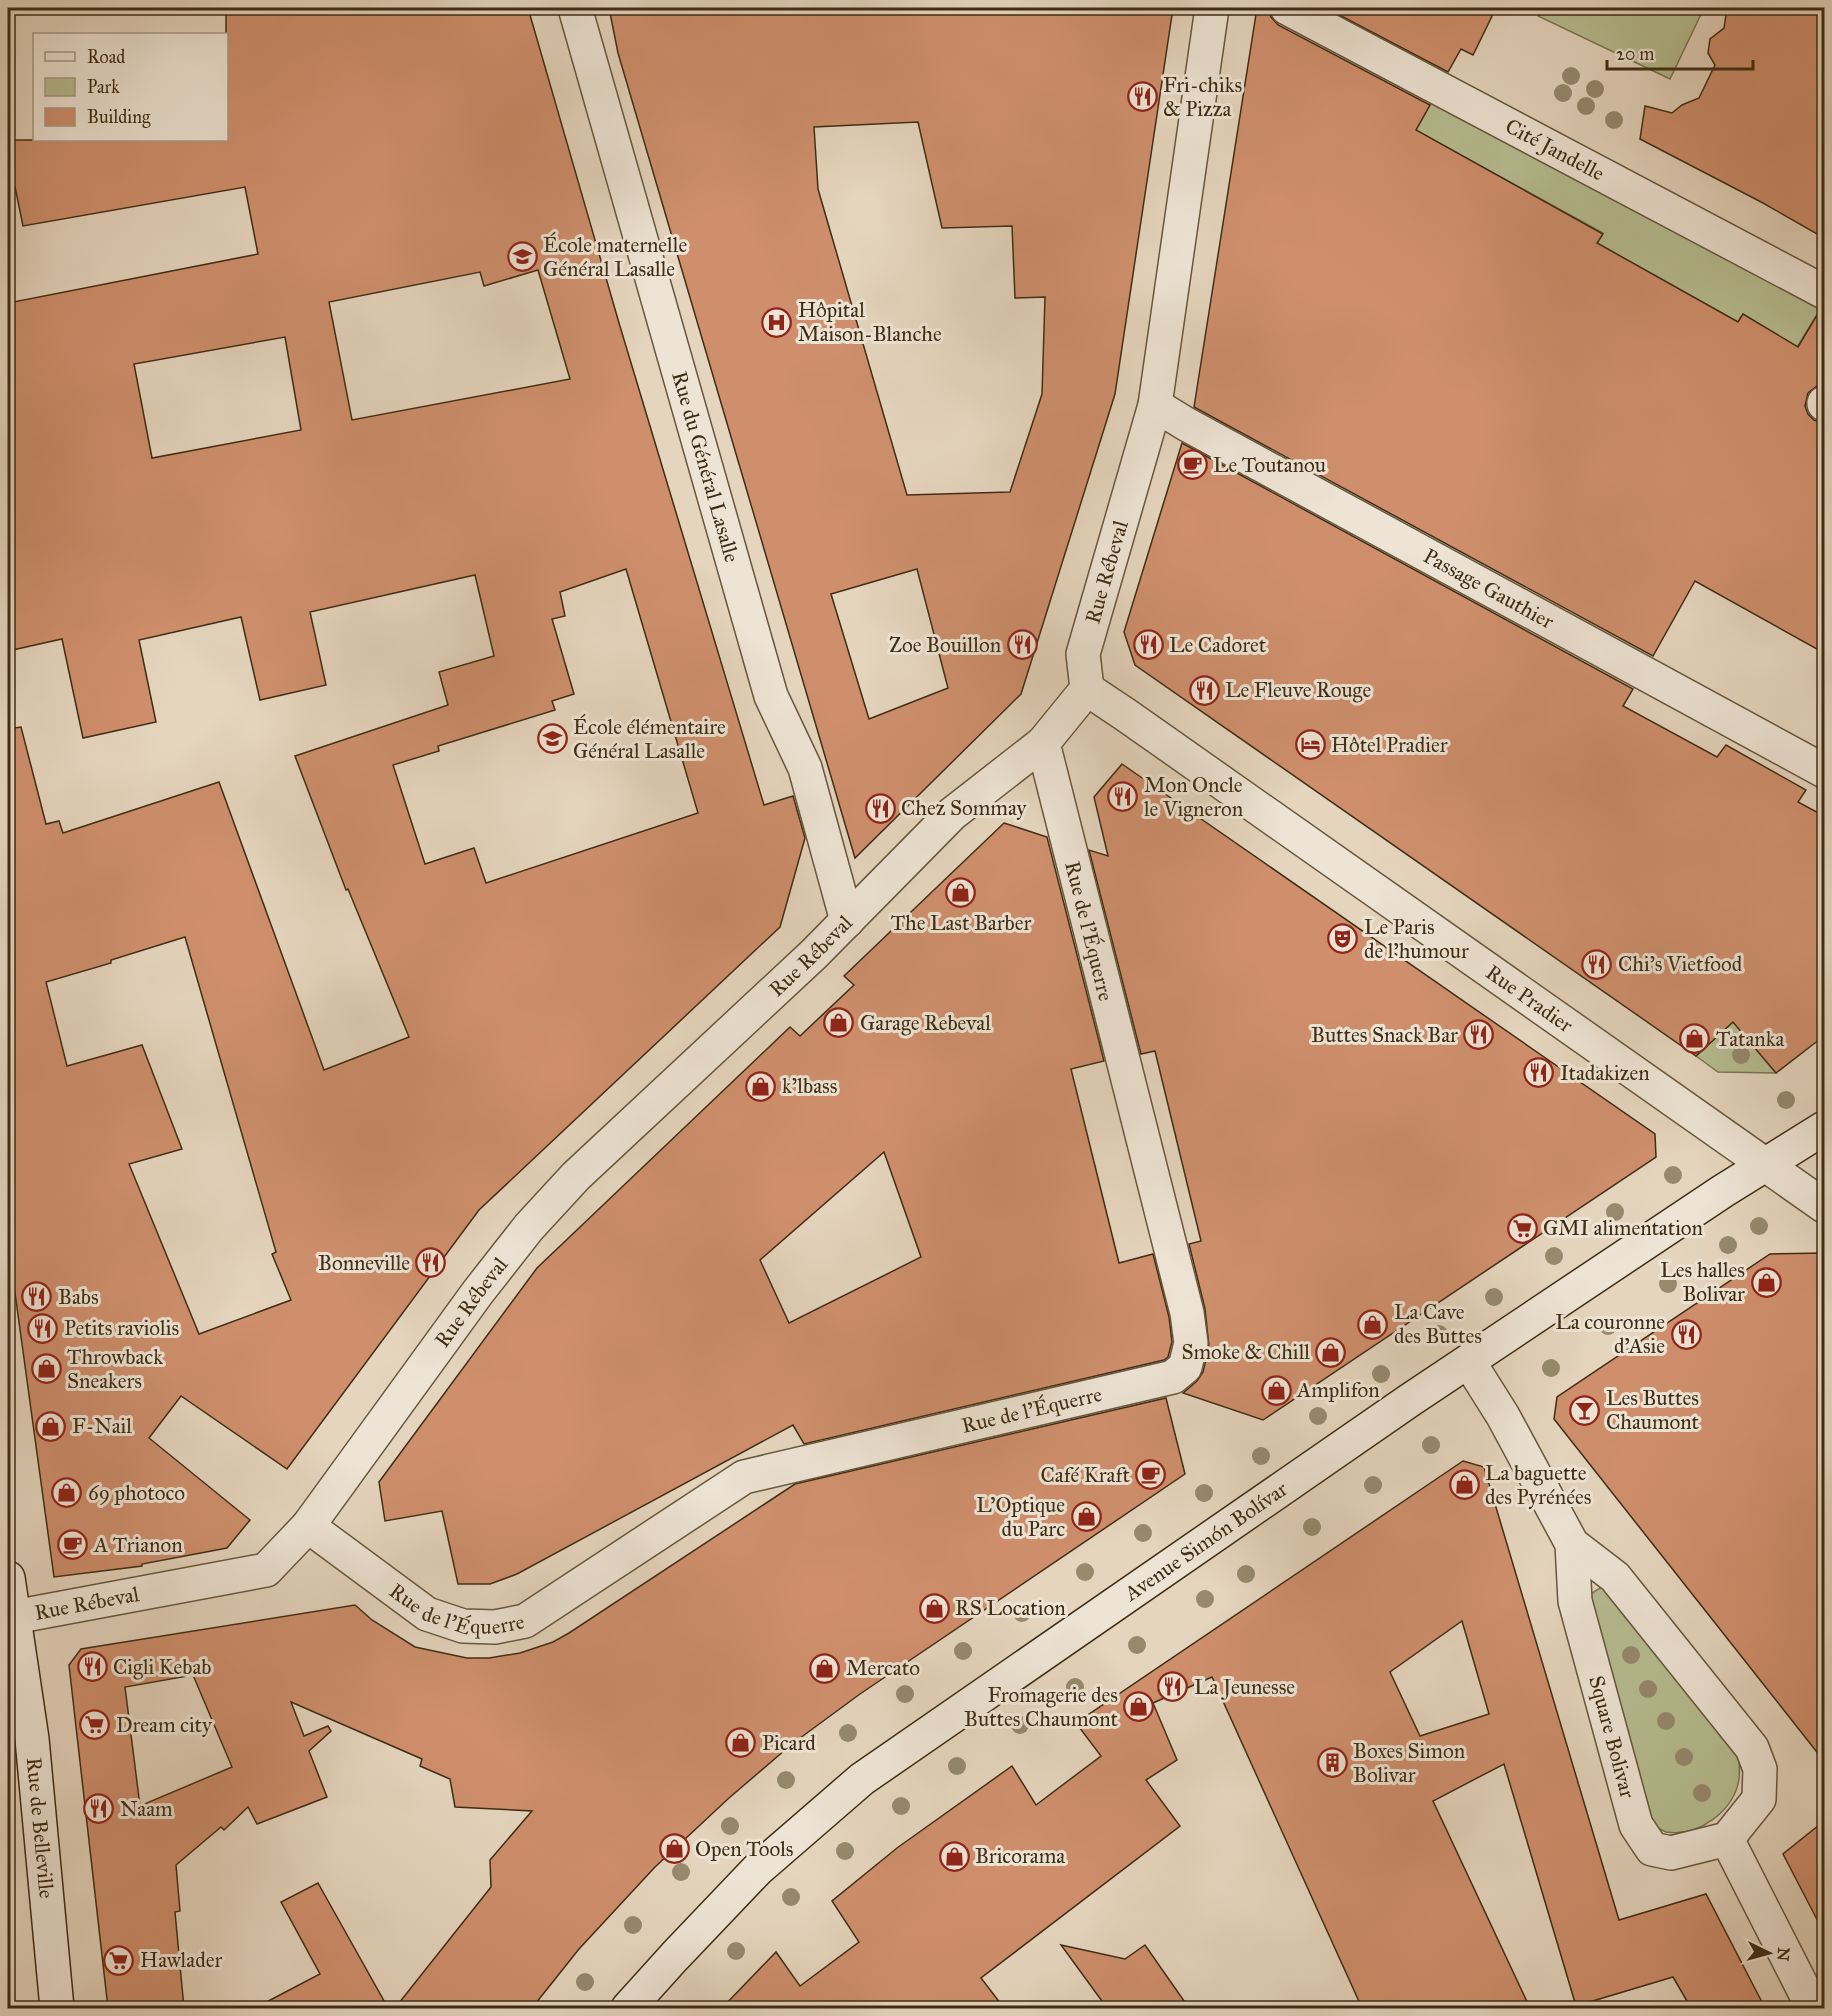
<svg xmlns="http://www.w3.org/2000/svg" width="1832" height="2016" viewBox="0 0 1832 2016" font-family="'IM FELL Great Primer',serif">
	<style>
		.green { fill: #b6bd91; stroke: #7a7552; stroke-width: 1.5 }
		.building { fill: #cf8f6d; stroke: #3e2d14; stroke-width: 1.5; fill-rule: evenodd }
		.lines { fill: none; stroke-linecap: round; stroke-linejoin: round }
		.street-casing { stroke: #68573e; stroke-width: 36 }
		.secondary-casing { stroke: #3e2d14; stroke-width: 36 }
		.street { stroke: #eee4d5; stroke-width: 33 }
		.secondary { stroke: #eee4d5; stroke-width: 33 }
		.tree { fill: #96896e }
		.labels { text-anchor: middle; dominant-baseline: central; stroke-width: 6; stroke-linejoin: round; paint-order: stroke }
		.poi-label { font-size: 21px; fill: #3e2d14; stroke: #eee4d5; text-anchor: start }
		.street-label { font-size: 21px; fill: #3e2d14; stroke: #eee4d5 }
	</style>
	<rect width="100%" height="100%" fill="#e5d5be"/>
	<filter id="stains"><feTurbulence type="fractalNoise" baseFrequency=".00333" numOctaves="4"/><feColorMatrix values="0 0 0 0 .2 0 0 0 0 .09 0 0 0 0 .02 0 0 0 .5 -.17"/></filter>
	<radialGradient id="worn" r=".72"><stop offset=".6" stop-color="#630" stop-opacity="0"/><stop offset="1" stop-color="#630" stop-opacity=".3"/></radialGradient>
	<g class="green">
		<path d="M1543,8H1704L1670,79L1538,16Z"/>
		<path d="M1433,99L1765,275L1821,308L1793,354L1766,338L1769,330L1743,314L1738,322L1597,243L1603,233L1439,143L1394,170Z"/>
		<path d="M1733,1022L1776,1073L1718,1072L1696,1056Z"/>
		<path d="M1603,1586L1739,1755C1739,1763 1740,1771 1739,1779C1734,1811 1699,1837 1666,1832C1660,1830 1652,1824 1646,1821L1589,1595Z"/>
	</g>
	<g class="building">
		<path d="M226,8H528L619,323L764,805L793,796L805,838L780,927L479,1210L287,1469L181,1396L149,1438L250,1520L227,1548L142,1564V1566L54,1577L8,1242V729L21,727L46,824L59,821L63,833L219,782L324,1070L409,1037L348,889L346,890L295,756L448,705L439,672L494,656L475,575L310,612L326,685L260,700L241,617L139,640L156,722L83,738L62,639L8,651V303L258,254L245,187L23,226L8,153V140H226ZM538,270L570,379L352,420L329,302L480,272L484,286ZM285,337L301,430L152,458L134,364ZM626,569L698,813L486,883L474,848L425,864L393,765L439,751L438,746L555,710L552,701L574,694L552,619L565,616L560,592ZM185,937L276,1252L272,1254L291,1300L199,1334L129,1164L182,1149L142,1045L67,1066L46,982L111,963V960Z"/>
		<path d="M609,8H1173L1115,394L1021,694L855,858L618,53ZM918,122L942,228L1012,226L1015,298L1045,297L1042,394L1010,492L907,495L818,189L814,127ZM917,569L948,688L869,719L831,594Z"/>
		<path d="M1257,8H1268L1271,17L1278,25L1430,105L1416,130L1603,234L1597,243L1738,322L1743,314L1798,347L1820,310L1824,311V373L1817,386L1808,393L1805,406L1808,414L1814,420L1824,423V653L1695,581L1653,656L1194,407Z"/>
		<path d="M1326,8H1496L1473,55L1461,49L1448,72Z"/>
		<path d="M1727,8H1824V238L1763,203L1640,139L1645,106L1672,113L1682,105L1699,98L1715,65L1708,53L1710,39L1724,28Z"/>
		<path d="M1182,443L1633,689L1623,706L1717,757L1726,745L1806,790L1798,802L1824,816V1036L1776,1073L1733,1022L1696,1056L1135,665L1124,632Z"/>
		<path d="M1122,764L1655,1134L1656,1157L1263,1420L1183,1393L1197,1381L1203,1372L1209,1347L1205,1309L1189,1244L1201,1241L1155,1051L1141,1054L1089,850L1108,856L1094,797Z"/>
		<path d="M1004,823L1047,837L1104,1061L1071,1069L1119,1263L1153,1254L1169,1317L1172,1342L1168,1357L1164,1360L804,1444L793,1425L517,1574L490,1584H458L442,1511L385,1521L379,1482L537,1268L790,1027L800,1036L854,985L844,976ZM884,1152L921,1257L789,1323L760,1260Z"/>
		<path d="M1824,1253V1761L1554,1419L1557,1397L1770,1254Z"/>
		<path d="M1166,1398L1185,1474L860,1694L792,1744L729,1798L655,1867L579,1949L532,2008H395L491,1887L490,1860L532,1811L455,1807L450,1779L420,1766L422,1759L291,1702L304,1736L328,1726L331,1731L309,1751L327,1797L257,1824L248,1807L224,1830L221,1827L176,1865L180,1911L175,1912L184,2008H108L69,1665L81,1649L355,1605L372,1620L415,1647L467,1658H489L520,1653L553,1642L569,1633L795,1484ZM193,1675L232,1767L140,1806L125,1687Z"/>
		<path d="M1463,1461L1484,1467L1619,1920L1706,1894L1765,2008H1691L1673,1977L1576,2006L1504,1764L1433,1801L1530,2008H1362L1212,1677L1153,1703L1177,1760L1146,1780L1180,1826L981,1978L1004,2008H722L776,1952L800,1986L859,1942L832,1901L897,1848L1012,1766L1036,1805L1101,1756L1076,1723ZM1462,1621L1489,1714L1420,1736L1390,1672Z"/>
		<path d="M1824,1821V1933L1783,1854Z"/>
		<path d="M318,1883L388,2008H255L320,1974L281,1902Z"/>
		<path d="M1061,1945L1125,1959L1145,1945L1189,2008H1107Z"/>
	</g>
	<g class="lines">
		<defs>
			<g id="street">
				<path id="s1" d="M575,8L771,696L805,768L847,921"/>
				<path id="s2" d="M1287,8L1824,292"/>
				<path d="M1824,404V403"/>
				<path id="s3" d="M1155,405L1186,424L1824,771"/>
				<path id="s4" d="M1087,689L1126,715L1824,1206"/>
				<path d="M1469,1362L1503,1416L1572,1544L1615,1577L1752,1748L1760,1769L1759,1799L1727,1839L1671,1853L1652,1849L1636,1825L1575,1601L1572,1544"/>
				<path id="s5" d="M308,1526L427,1614L463,1626L495,1627L525,1621L744,1477L1173,1377L1185,1367L1191,1343L1187,1313L1043,743"/>
				<path id="s6" d="M14,1617L266,1570L308,1526L478,1292L529,1227L576,1176L814,954L952,814L1043,743L1087,689L1083,654L1155,405L1212,8"/>
				<path d="M1727,1839L1813,2008"/>
			</g>
			<g id="secondary">
				<path id="s7" d="M8,1578L32,1739L57,2008"/>
				<path id="s8" d="M628,2008L675,1956L757,1870L862,1779L1410,1400L1723,1191L1824,1128"/>
			</g>
		</defs>
		<use href="#street" class="street-casing"/>
		<use href="#secondary" class="secondary-casing"/>
		<use href="#street" class="street"/>
		<use href="#secondary" class="secondary"/>
	</g>
	<g class="tree">
		<circle cx="1571" cy="76" r="9"/>
		<circle cx="1595" cy="89" r="9"/>
		<circle cx="1563" cy="93" r="9"/>
		<circle cx="1586" cy="106" r="9"/>
		<circle cx="1614" cy="120" r="9"/>
		<circle cx="1741" cy="1055" r="9"/>
		<circle cx="1786" cy="1100" r="9"/>
		<circle cx="1673" cy="1175" r="9"/>
		<circle cx="1615" cy="1212" r="9"/>
		<circle cx="1759" cy="1226" r="9"/>
		<circle cx="1728" cy="1245" r="9"/>
		<circle cx="1554" cy="1256" r="9"/>
		<circle cx="1668" cy="1284" r="9"/>
		<circle cx="1494" cy="1297" r="9"/>
		<circle cx="1608" cy="1326" r="9"/>
		<circle cx="1439" cy="1334" r="9"/>
		<circle cx="1551" cy="1368" r="9"/>
		<circle cx="1381" cy="1374" r="9"/>
		<circle cx="1318" cy="1416" r="9"/>
		<circle cx="1431" cy="1445" r="9"/>
		<circle cx="1261" cy="1456" r="9"/>
		<circle cx="1373" cy="1485" r="9"/>
		<circle cx="1204" cy="1493" r="9"/>
		<circle cx="1312" cy="1527" r="9"/>
		<circle cx="1143" cy="1533" r="9"/>
		<circle cx="1085" cy="1572" r="9"/>
		<circle cx="1246" cy="1574" r="9"/>
		<circle cx="1205" cy="1599" r="9"/>
		<circle cx="1022" cy="1613" r="9"/>
		<circle cx="1137" cy="1645" r="9"/>
		<circle cx="963" cy="1651" r="9"/>
		<circle cx="1631" cy="1655" r="9"/>
		<circle cx="1075" cy="1687" r="9"/>
		<circle cx="1648" cy="1689" r="9"/>
		<circle cx="905" cy="1694" r="9"/>
		<circle cx="1666" cy="1721" r="9"/>
		<circle cx="1020" cy="1725" r="9"/>
		<circle cx="848" cy="1733" r="9"/>
		<circle cx="1684" cy="1757" r="9"/>
		<circle cx="957" cy="1766" r="9"/>
		<circle cx="786" cy="1780" r="9"/>
		<circle cx="1702" cy="1793" r="9"/>
		<circle cx="901" cy="1806" r="9"/>
		<circle cx="730" cy="1826" r="9"/>
		<circle cx="845" cy="1851" r="9"/>
		<circle cx="681" cy="1872" r="9"/>
		<circle cx="791" cy="1897" r="9"/>
		<circle cx="633" cy="1925" r="9"/>
		<circle cx="736" cy="1951" r="9"/>
		<circle cx="585" cy="1982" r="9"/>
	</g>
	<defs>
		<symbol id="restaurant-ring" viewBox="-11 -11 22 22"><circle r="9.5" fill="#eee4d5" stroke="#8f2418" stroke-width="1.5"/><path d="M-5-6h1v4h1v-4h1v4h1v-4h1v5L-1.5 .5V6h-2V.5L-5-1ZM5-6V6H3V1.5H1.5Q1.5-4 5-6Z" fill="#8f2418"/></symbol>
		<symbol id="school-ring" viewBox="-11 -11 22 22"><circle r="9.5" fill="#eee4d5" stroke="#8f2418" stroke-width="1.5"/><path d="M0-5L7-2L0 1L-7-2ZM-4 1L0 2.5L4 1V4Q0 6-4 4Z" fill="#8f2418"/></symbol>
		<symbol id="hospital-ring" viewBox="-11 -11 22 22"><circle r="9.5" fill="#eee4d5" stroke="#8f2418" stroke-width="1.5"/><path d="M-5-5h3v3.5h4V-5h3V5h-3V1.5h-4V5h-3Z" fill="#8f2418"/></symbol>
		<symbol id="cafe-ring" viewBox="-11 -11 22 22"><circle r="9.5" fill="#eee4d5" stroke="#8f2418" stroke-width="1.5"/><path d="M-5.5-4.5H6V0H3Q3 3.5 0 3.5H-2.5Q-5.5 3.5-5.5 0ZM3-3.2v2h1.7v-2ZM-6 4.5H4V6H-6Z" fill="#8f2418"/></symbol>
		<symbol id="hotel-ring" viewBox="-11 -11 22 22"><circle r="9.5" fill="#eee4d5" stroke="#8f2418" stroke-width="1.5"/><path d="M-6-4.5h1.5V1H6V5H4.5V3h-9V5H-6ZM-4 0a1.8 1.8 0 1 1 3.6 0ZM.5 0V-2.5h3Q6-2.5 6 0Z" fill="#8f2418"/></symbol>
		<symbol id="shop-ring" viewBox="-11 -11 22 22"><circle r="9.5" fill="#eee4d5" stroke="#8f2418" stroke-width="1.5"/><path d="M-5-2.5h2.3a2.7 3.5 0 0 1 5.4 0H5L5.5 6h-11ZM-1.5-2.5h3a1.5 2.3 0 0 0-3 0Z" fill="#8f2418"/></symbol>
		<symbol id="theatre-ring" viewBox="-11 -11 22 22"><circle r="9.5" fill="#eee4d5" stroke="#8f2418" stroke-width="1.5"/><path d="M-5-5.5Q0-4 5-5.5V0Q5 5 0 6Q-5 5-5 0ZM-3.3-2.5H-1v1.5H-3.3ZM1-2.5H3.3v1.5H1ZM-2.8 1Q0 5.5 2.8 1Z" fill="#8f2418"/></symbol>
		<symbol id="supermarket-ring" viewBox="-11 -11 22 22"><circle r="9.5" fill="#eee4d5" stroke="#8f2418" stroke-width="1.5"/><path d="M-6-5.5h2.5l.6 2H6L4.5 2H-2.5L-4.4-4H-6ZM-1.5 3.2a1.3 1.3 0 1 0 .1 0ZM3 3.2a1.3 1.3 0 1 0 .1 0Z" fill="#8f2418"/></symbol>
		<symbol id="bar-ring" viewBox="-11 -11 22 22"><circle r="9.5" fill="#eee4d5" stroke="#8f2418" stroke-width="1.5"/><path d="M-6-5H6L.8 .8V4.5H3.5V6h-7V4.5H-.8V.8Z" fill="#8f2418"/></symbol>
		<symbol id="building-ring" viewBox="-11 -11 22 22"><circle r="9.5" fill="#eee4d5" stroke="#8f2418" stroke-width="1.5"/><path d="M-4-6H4V6H1V3H-1V6H-4ZM-2.5-4.3h1.7v1.8h-1.7ZM.8-4.3h1.7v1.8H.8ZM-2.5-1h1.7V.8h-1.7ZM.8-1h1.7V.8H.8Z" fill="#8f2418"/></symbol>
	</defs>
	<g fill-rule="evenodd">
		<use href="#restaurant-ring" x="1126" y="80" width="33" height="33"/>
		<use href="#school-ring" x="506" y="240" width="33" height="33"/>
		<use href="#hospital-ring" x="760" y="306" width="33" height="33"/>
		<use href="#cafe-ring" x="1176" y="448" width="33" height="33"/>
		<use href="#restaurant-ring" x="1006" y="628" width="33" height="33"/>
		<use href="#restaurant-ring" x="1132" y="628" width="33" height="33"/>
		<use href="#restaurant-ring" x="1188" y="674" width="33" height="33"/>
		<use href="#school-ring" x="536" y="722" width="33" height="33"/>
		<use href="#hotel-ring" x="1294" y="728" width="33" height="33"/>
		<use href="#restaurant-ring" x="1106" y="780" width="33" height="33"/>
		<use href="#restaurant-ring" x="864" y="792" width="33" height="33"/>
		<use href="#shop-ring" x="944" y="876" width="33" height="33"/>
		<use href="#theatre-ring" x="1326" y="922" width="33" height="33"/>
		<use href="#restaurant-ring" x="1580" y="948" width="33" height="33"/>
		<use href="#shop-ring" x="822" y="1006" width="33" height="33"/>
		<use href="#restaurant-ring" x="1462" y="1018" width="33" height="33"/>
		<use href="#shop-ring" x="1678" y="1022" width="33" height="33"/>
		<use href="#restaurant-ring" x="1522" y="1056" width="33" height="33"/>
		<use href="#shop-ring" x="744" y="1070" width="33" height="33"/>
		<use href="#supermarket-ring" x="1506" y="1212" width="33" height="33"/>
		<use href="#restaurant-ring" x="414" y="1246" width="33" height="33"/>
		<use href="#shop-ring" x="1750" y="1266" width="33" height="33"/>
		<use href="#restaurant-ring" x="20" y="1280" width="33" height="33"/>
		<use href="#shop-ring" x="1356" y="1308" width="33" height="33"/>
		<use href="#restaurant-ring" x="26" y="1312" width="33" height="33"/>
		<use href="#restaurant-ring" x="1670" y="1318" width="33" height="33"/>
		<use href="#shop-ring" x="1314" y="1336" width="33" height="33"/>
		<use href="#shop-ring" x="30" y="1352" width="33" height="33"/>
		<use href="#shop-ring" x="1260" y="1374" width="33" height="33"/>
		<use href="#bar-ring" x="1568" y="1394" width="33" height="33"/>
		<use href="#shop-ring" x="34" y="1410" width="33" height="33"/>
		<use href="#cafe-ring" x="1134" y="1458" width="33" height="33"/>
		<use href="#shop-ring" x="1448" y="1468" width="33" height="33"/>
		<use href="#shop-ring" x="50" y="1476" width="33" height="33"/>
		<use href="#shop-ring" x="1070" y="1500" width="33" height="33"/>
		<use href="#cafe-ring" x="56" y="1528" width="33" height="33"/>
		<use href="#shop-ring" x="918" y="1592" width="33" height="33"/>
		<use href="#restaurant-ring" x="76" y="1650" width="33" height="33"/>
		<use href="#shop-ring" x="808" y="1652" width="33" height="33"/>
		<use href="#restaurant-ring" x="1156" y="1670" width="33" height="33"/>
		<use href="#shop-ring" x="1122" y="1690" width="33" height="33"/>
		<use href="#supermarket-ring" x="78" y="1708" width="33" height="33"/>
		<use href="#shop-ring" x="724" y="1726" width="33" height="33"/>
		<use href="#building-ring" x="1316" y="1746" width="33" height="33"/>
		<use href="#restaurant-ring" x="82" y="1792" width="33" height="33"/>
		<use href="#shop-ring" x="658" y="1832" width="33" height="33"/>
		<use href="#shop-ring" x="938" y="1840" width="33" height="33"/>
		<use href="#supermarket-ring" x="102" y="1944" width="33" height="33"/>
	</g>
	<g class="labels">
		<g class="poi-label">
			<text x="1163" y="85">Fri-chiks<tspan x="1163" dy="24">&amp; Pizza</tspan></text>
			<text x="543" y="245">École maternelle<tspan x="543" dy="24">Général Lasalle</tspan></text>
			<text x="798" y="310">Hôpital<tspan x="798" dy="24">Maison-Blanche</tspan></text>
			<text x="1213" y="465">Le Toutanou</text>
			<text x="1001" y="645" text-anchor="end">Zoe Bouillon</text>
			<text x="1169" y="645">Le Cadoret</text>
			<text x="1225" y="690">Le Fleuve Rouge</text>
			<text x="573" y="727">École élémentaire<tspan x="573" dy="24">Général Lasalle</tspan></text>
			<text x="1331" y="745">Hôtel Pradier</text>
			<text x="1144" y="785">Mon Oncle<tspan x="1144" dy="24">le Vigneron</tspan></text>
			<text x="901" y="808">Chez Sommay</text>
			<text x="961" y="923" text-anchor="middle">The Last Barber</text>
			<text x="1364" y="927">Le Paris<tspan x="1364" dy="24">de l'humour</tspan></text>
			<text x="1618" y="964">Chi's Vietfood</text>
			<text x="860" y="1023">Garage Rebeval</text>
			<text x="1458" y="1035" text-anchor="end">Buttes Snack Bar</text>
			<text x="1716" y="1039">Tatanka</text>
			<text x="1560" y="1073">Itadakizen</text>
			<text x="782" y="1086">k'lbass</text>
			<text x="1543" y="1228">GMI alimentation</text>
			<text x="410" y="1263" text-anchor="end">Bonneville</text>
			<text x="1745" y="1270" text-anchor="end">Les halles<tspan x="1745" dy="24">Bolivar</tspan></text>
			<text x="58" y="1297">Babs</text>
			<text x="1394" y="1312">La Cave<tspan x="1394" dy="24">des Buttes</tspan></text>
			<text x="1665" y="1322" text-anchor="end">La couronne<tspan x="1665" dy="24">d'Asie</tspan></text>
			<text x="64" y="1328">Petits raviolis</text>
			<text x="1310" y="1352" text-anchor="end">Smoke &amp; Chill</text>
			<text x="67" y="1357">Throwback<tspan x="67" dy="24">Sneakers</tspan></text>
			<text x="1297" y="1390">Amplifon</text>
			<text x="1606" y="1398">Les Buttes<tspan x="1606" dy="24">Chaumont</tspan></text>
			<text x="72" y="1426">F-Nail</text>
			<text x="1485" y="1473">La baguette<tspan x="1485" dy="24">des Pyrénées</tspan></text>
			<text x="1130" y="1475" text-anchor="end">Café Kraft</text>
			<text x="88" y="1493">69 photoco</text>
			<text x="1065" y="1505" text-anchor="end">L'Optique<tspan x="1065" dy="24">du Parc</tspan></text>
			<text x="94" y="1545">A Trianon</text>
			<text x="955" y="1608">RS Location</text>
			<text x="113" y="1667">Cigli Kebab</text>
			<text x="846" y="1668">Mercato</text>
			<text x="1194" y="1687">La Jeunesse</text>
			<text x="1118" y="1695" text-anchor="end">Fromagerie des<tspan x="1118" dy="24">Buttes Chaumont</tspan></text>
			<text x="116" y="1725">Dream city</text>
			<text x="762" y="1743">Picard</text>
			<text x="1353" y="1751">Boxes Simon<tspan x="1353" dy="24">Bolivar</tspan></text>
			<text x="120" y="1809">Naam</text>
			<text x="695" y="1849">Open Tools</text>
			<text x="975" y="1856">Bricorama</text>
			<text x="140" y="1960">Hawlader</text>
		</g>
		<g class="street-label">
			<text stroke="none"><textPath href="#s2" startOffset="303">Cité Jandelle</textPath></text>
			<text stroke="none"><textPath href="#s1" startOffset="477">Rue du Général Lasalle</textPath></text>
			<text stroke="none"><textPath href="#s6" startOffset="1586">Rue Rébeval</textPath></text>
			<text stroke="none"><textPath href="#s3" startOffset="381">Passage Gauthier</textPath></text>
			<text transform="translate(1089 931) rotate(76)">Rue de l'Équerre</text>
			<text stroke="none"><textPath href="#s6" startOffset="1080">Rue Rébeval</textPath></text>
			<text stroke="none"><textPath href="#s4" startOffset="540">Rue Pradier</textPath></text>
			<text stroke="none"><textPath href="#s6" startOffset="594">Rue Rébeval</textPath></text>
			<text stroke="none"><textPath href="#s5" startOffset="806">Rue de l'Équerre</textPath></text>
			<text stroke="none"><textPath href="#s8" startOffset="746">Avenue Simón Bolívar</textPath></text>
			<text stroke="none"><textPath href="#s5" startOffset="176">Rue de l'Équerre</textPath></text>
			<text stroke="none"><textPath href="#s6" startOffset="74">Rue Rébeval</textPath></text>
			<text transform="translate(1612 1737) rotate(75)">Square Bolivar</text>
			<text stroke="none"><textPath href="#s7" startOffset="252">Rue de Belleville</textPath></text>
		</g>
	</g>
	<rect width="1832" height="2016" fill="none" stroke="#e5d5be" stroke-width="30"/>
	<rect x="9" y="9" width="1814" height="1998" fill="none" stroke="#3e2d14" stroke-width="3"/>
	<rect x="15" y="15" width="1802" height="1986" fill="none" stroke="#3e2d14" stroke-width="1.5"/>
	<rect x="33" y="33" width="195" height="108" fill="#eee4d5" stroke="#a89b88" stroke-width="1.5"/>
	<rect x="45" y="52" width="30" height="9" fill="#eee4d5" stroke="#a89b88" stroke-width="1.5"/>
	<text x="87" y="63" font-size="18" fill="#3e2d14">Road</text>
	<rect x="45" y="78" width="30" height="18" fill="#b6bd91" stroke="#a89b88" stroke-width="1.5"/>
	<text x="87" y="93" font-size="18" fill="#3e2d14">Park</text>
	<rect x="45" y="108" width="30" height="18" fill="#cf8f6d" stroke="#a89b88" stroke-width="1.5"/>
	<text x="87" y="123" font-size="18" fill="#3e2d14">Building</text>
	<g transform="translate(1769 1953) rotate(95)" stroke="#eee4d5" stroke-width="4.5" paint-order="stroke">
	<path d="M0-4.5L10 22L0 15L-10 22Z" fill="#3e2d14"/>
	<text y="-9" font-size="16" font-weight="bold" text-anchor="middle" fill="#3e2d14">N</text>
	</g>
	<path d="M1607 60v9h146v-9" fill="none" stroke="#3e2d14" stroke-width="3"/>
	<text x="1616" y="60" font-size="18" fill="#3e2d14" stroke="#eee4d5" stroke-width="4.5" paint-order="stroke">20 m</text>
	<rect width="100%" height="100%" filter="url(#stains)"/>
	<rect width="100%" height="100%" fill="url(#worn)"/>
</svg>
